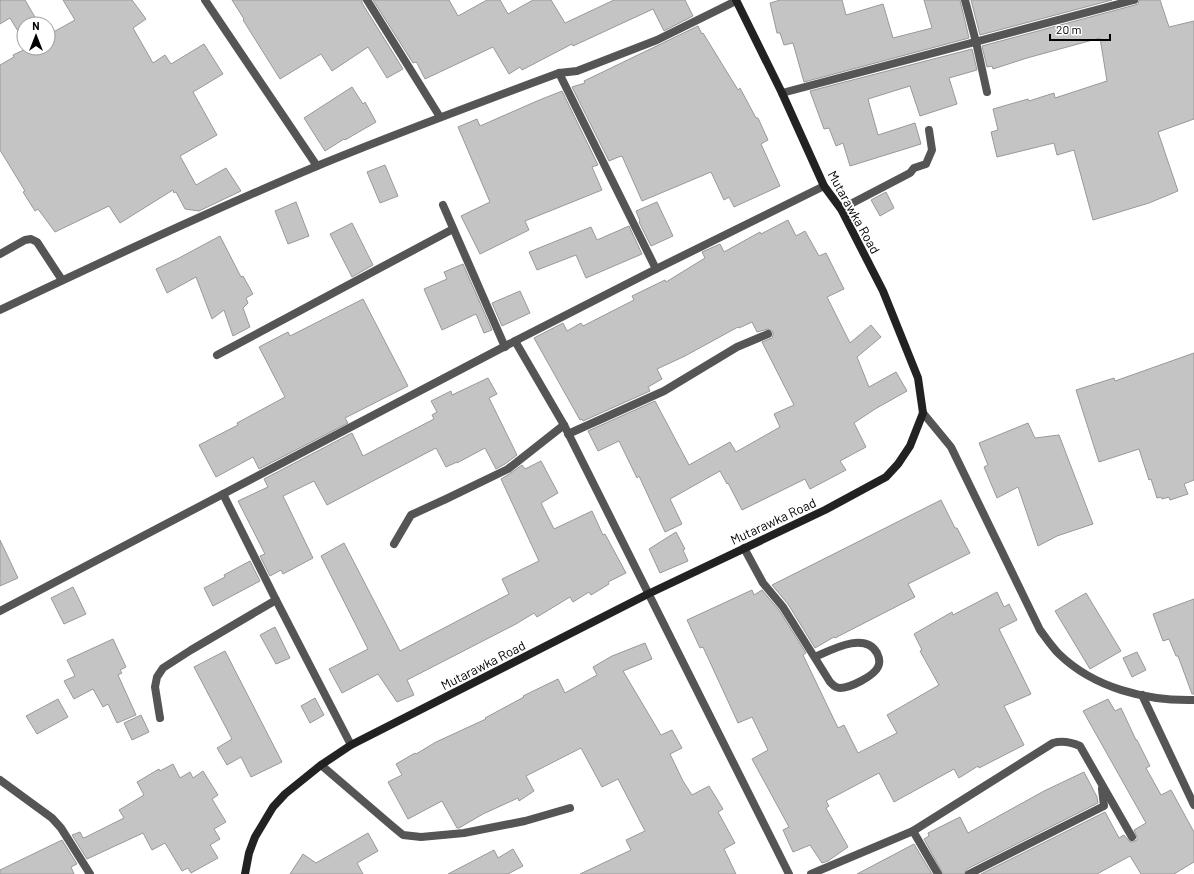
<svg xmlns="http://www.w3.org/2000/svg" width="1194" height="874" viewBox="0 0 1194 874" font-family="Barlow,sans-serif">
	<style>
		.building { fill: #c4c4c4; stroke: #999 }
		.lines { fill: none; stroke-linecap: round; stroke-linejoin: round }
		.lane { stroke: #555; stroke-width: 8 }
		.street { stroke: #555; stroke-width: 8 }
		.secondary { stroke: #222; stroke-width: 8 }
		.labels { text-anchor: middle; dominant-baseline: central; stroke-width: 3.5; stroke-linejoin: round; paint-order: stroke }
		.street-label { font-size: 13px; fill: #000; stroke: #fff }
	</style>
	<rect width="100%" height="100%" fill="#fff"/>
	<g class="building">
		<path d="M0,0H25L39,24H24V41L10,18L0,24Z"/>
		<path d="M63,0H132L146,19L133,28L153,63L165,55L171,64L204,44L223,74L193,92L217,135L180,156L196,185L226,168L241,191L199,211L185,209L176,192L174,193L173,190L120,223L109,206L55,232L38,209L35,211L23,192L25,191L0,150V65L14,57L13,55L28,48H48V35L75,20Z"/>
		<path d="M232,0H362V3L403,69L387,78L368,47L332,71L321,54L280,79L243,20L244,19Z"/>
		<path d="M373,0H449L458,16L487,0H500L508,14L533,0H551L565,23L614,0H685L693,16L664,31L653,9L573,46L572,44L522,70L520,67L509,74L493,47L425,79L417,63L416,62L413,63Z"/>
		<path d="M780,0H842L846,15L883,4L893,38L932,28L924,0H960L969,38L804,82L793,43L784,45L780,33H777L770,3Z"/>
		<path d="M971,0H1112L980,35Z"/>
		<path d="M1139,0H1160L1169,27L1194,21V119L1158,132L1178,191L1149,203L1093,220L1074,150L1057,155L1054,143L997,157L991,132L998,130L993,109L1028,99L1029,101L1054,93L1055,98L1107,81L1100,38L1027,58L993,69L992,66L987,67L982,46L1135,5L1138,4Z"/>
		<path d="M698,26L702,34L703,33L738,90L740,88L756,118H758L768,140L761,144L780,186L734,207L729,197L724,200L711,172L642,201L622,156L621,157V156L609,161L572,87L585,83L584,81Z"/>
		<path d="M972,49L977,70L949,78L957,104L920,116L910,86L868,99L878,135L915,123L921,144L850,166L843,143L836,146L829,128L824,129L810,91Z"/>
		<path d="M352,87L363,104L365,102L376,122L345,140L344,139L325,151L304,118Z"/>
		<path d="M562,91L598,165L592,167L602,190L525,221L529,230L480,254L461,216L490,202L458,127L477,119L480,126L537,101Z"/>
		<path d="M385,165L398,196L380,203L367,172Z"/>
		<path d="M886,192L894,208L880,216L871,200Z"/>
		<path d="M296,202L309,236L288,244L275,211Z"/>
		<path d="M657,202L673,236L651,246L639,222L640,221L636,211Z"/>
		<path d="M788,220L796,236L805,231L819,256L826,253L844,289L827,297L850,343L871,325L881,337L857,357L869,387L896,372L907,391L875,409L854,423L866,447L840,461L846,470L810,489L805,479L742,510L728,483L727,484L720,471L670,499L682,524L665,532L639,476L637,478L619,441L598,451L588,431L655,401L689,465L730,442L736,452L780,427L774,414L794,405L762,342L772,338L773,335V332L768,329L757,332L752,322L739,328L738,327L685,356L657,369L662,379L648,387L650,391L583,421L582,419L580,420L534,338L563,323L567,331L581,323L583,326L634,300L632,296L665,280L666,282L705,258L702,252L720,244L724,252L760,232L761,234Z"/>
		<path d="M352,223L373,265L352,277L330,234Z"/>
		<path d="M629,226L642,254L586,278L576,255L537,270L529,252L591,227L597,240Z"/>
		<path d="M220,236L241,277L243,276L253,294L246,298L248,303L243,308L250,327L233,336L224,310L212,319L196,277L167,293L156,269L179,258Z"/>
		<path d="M463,264L492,330L484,333L476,314L442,330L424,289L447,279L444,272Z"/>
		<path d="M520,291L530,313L502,326L492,303Z"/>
		<path d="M363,299L408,386L345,418L348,423L259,469L253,457L216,477L199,445L238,425L237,423L285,397L259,347L288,332L290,336Z"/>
		<path d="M1194,353V480L1184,484L1188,494L1170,500L1169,497L1162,499L1161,497L1157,498L1151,479L1149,480L1139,449L1099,462L1076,390L1114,378L1115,381Z"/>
		<path d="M488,378L497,394L489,398L517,455L505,464L496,469L485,448L457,463V462L446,467L436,448L327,505L314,481L283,496L313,558L283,574L281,570L270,576L260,556L265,554L238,501L268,487L264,479L352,433L363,456L434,419L432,415L437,412L431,401L451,391L452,395Z"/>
		<path d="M1028,423L1035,438L1059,435L1093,524L1057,536L1038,546L1018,487L997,498L984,467L988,465L979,443Z"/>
		<path d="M541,461L558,493L541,503L554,529L592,511L603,535L605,534L626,573L608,582L609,584L591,595L589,592L573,602L570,597L537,617L534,613L516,624L407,680L414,695L397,702L378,674L342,693L329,669L368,649L321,556L344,543L400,651L509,594L502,579L539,561L501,479L511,473L522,465L525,469Z"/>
		<path d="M941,500L955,528H957L970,553L908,584L915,597L835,638L834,637L815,648L788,604L772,585Z"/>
		<path d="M676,532L685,549L683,550L688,561L660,573L649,549Z"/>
		<path d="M0,540L18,578L0,586Z"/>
		<path d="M250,561L260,581L213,606L204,588L225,577L224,575Z"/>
		<path d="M73,587L86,614L64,624L51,598Z"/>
		<path d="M752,590L754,595L762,590L779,610L806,653L803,655L838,728L844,725L858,753L897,733L887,715L939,685L920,651L922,650L914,634L952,612L953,615L997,592L1004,607L1009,604L1017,620L999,629L1031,694L1004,706L1024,745L979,768L978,766L959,778L954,769L894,802L879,773L826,801L829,806L826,808L848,847L828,861L822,863L810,845L793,852L783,830L789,827L752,759L768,750L752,717L738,723L703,647L700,648L687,620Z"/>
		<path d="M1086,593L1121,651L1090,669L1055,611Z"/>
		<path d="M1194,599V694H1192L1178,656H1176L1169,639L1163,641L1153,614Z"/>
		<path d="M275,627L290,658L276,664L260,635Z"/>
		<path d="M113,639L126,667L120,670L122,673L118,675L136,715L117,723L108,704L103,707L93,689L74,699L64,681L75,676L67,660Z"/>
		<path d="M645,643L652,659L623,671L661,735L672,730L682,748L670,754L683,781L692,795L709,786L723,809L718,812L735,843L724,849L736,874H580L631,850L626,840L645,831L618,779L602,787L581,748L526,776L534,791L519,801L518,798L483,814L459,828H457L442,801L408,819L388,782L402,775L396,764L415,753L416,754L436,742L486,719L485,718L524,697L523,696L558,679L565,693L597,675L593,667L612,656Z"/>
		<path d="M225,651L282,762L251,777L241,757L227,765L217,748L232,739L194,667Z"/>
		<path d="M1137,652L1146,670L1132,677L1123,658Z"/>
		<path d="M315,698L324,715L310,723L301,706Z"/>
		<path d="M58,699L68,717L37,734L26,716Z"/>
		<path d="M1108,699L1115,711L1121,708L1136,740H1137L1150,766L1146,768L1161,795L1171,790L1194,832V862L1174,874H1141L1130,856L1097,874H981L1105,812L1119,838L1124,835L1130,842H1132L1137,840V837L1134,830L1146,823L1083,711Z"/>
		<path d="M141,715L149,732L132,740L124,723Z"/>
		<path d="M173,764L180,778L190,772L193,778L203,771L218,795L212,799L226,822L214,829L220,839L210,845L218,858L191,873L188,868L182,871L165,843L152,850L143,833L87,859L72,835L80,832L83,838L86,837L124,818L119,810L144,795L137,782L159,769L160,771Z"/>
		<path d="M1084,772L1097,797L1098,803L967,869L964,874H943L924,839L929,836L928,833L960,817L968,833L1044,791Z"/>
		<path d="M368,833L378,851L357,863L363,874H290L303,854L316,863Z"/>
		<path d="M62,840L77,864L71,867L74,874H0V870Z"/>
		<path d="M914,844L932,874H857Z"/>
		<path d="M513,849L523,866L508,874H448L494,850L498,858Z"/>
	</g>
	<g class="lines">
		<g class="lane">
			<path d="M841,209L910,173L914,168L926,164L932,150L929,130"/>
			<path d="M0,254L25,240L31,239L37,242L62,280"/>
			<path d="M1142,695L1194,805"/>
		</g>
		<g class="street">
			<path d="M205,0L317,166"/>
			<path d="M367,0L440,117"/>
			<path d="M965,0L976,42L987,92"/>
			<path d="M559,73L656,269"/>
			<path d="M782,93L1134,0"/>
			<path d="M443,205L505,347"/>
			<path d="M0,310C105,260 210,211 317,166C397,133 478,103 559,73L577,71L657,40L736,1"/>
			<path d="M515,341L564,425L789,874"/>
			<path d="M217,355L453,229"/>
			<path d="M923,413L951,447L1040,630C1046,638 1052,647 1059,654C1094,688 1146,701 1194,700"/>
			<path d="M568,434L664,391L737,347L768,334"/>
			<path d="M223,494L276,600L351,745"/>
			<path d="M394,544L411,515L446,499L508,469L564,425"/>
			<path d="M744,548L763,583L783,607L830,682C833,685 835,688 840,688C850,688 874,676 878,667C880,663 879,657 877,653C865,631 831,650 815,657"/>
			<path d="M0,611L515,341L656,269L824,186"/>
			<path d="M160,718L155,687L157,677L163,668L191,650L276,600"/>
			<path d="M321,765L391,825L403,835L421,837L464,833L525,821L570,808"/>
			<path d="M0,780L52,818L61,828L90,874"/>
			<path d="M913,831L938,874"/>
			<path d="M811,874L913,831L1053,743C1063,740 1071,742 1080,746L1132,837"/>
			<path d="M969,874L1104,806L1102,789"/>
		</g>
		<path class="secondary" d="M245,874L249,853L255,837L273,807L285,794L321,765L351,745L648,594L825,510L886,477L898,464L910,446L923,413L918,378L883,291L841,209L824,186L782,93L736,0"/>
	</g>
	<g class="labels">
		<g class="street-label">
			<text transform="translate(854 212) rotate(61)">Mutarawka Road</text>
			<text transform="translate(773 521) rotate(-25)">Mutarawka Road</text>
			<text transform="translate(483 665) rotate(-27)">Mutarawka Road</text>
		</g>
	</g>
	<g transform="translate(36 36)"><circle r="19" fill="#ffffff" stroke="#999999"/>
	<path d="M0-3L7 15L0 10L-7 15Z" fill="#000000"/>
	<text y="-6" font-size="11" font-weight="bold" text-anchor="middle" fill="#000000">N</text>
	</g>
	<path d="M1050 34v6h60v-6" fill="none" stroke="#000000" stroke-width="2"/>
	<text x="1056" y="34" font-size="12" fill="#000000" stroke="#ffffff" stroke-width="3" paint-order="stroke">20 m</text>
</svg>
